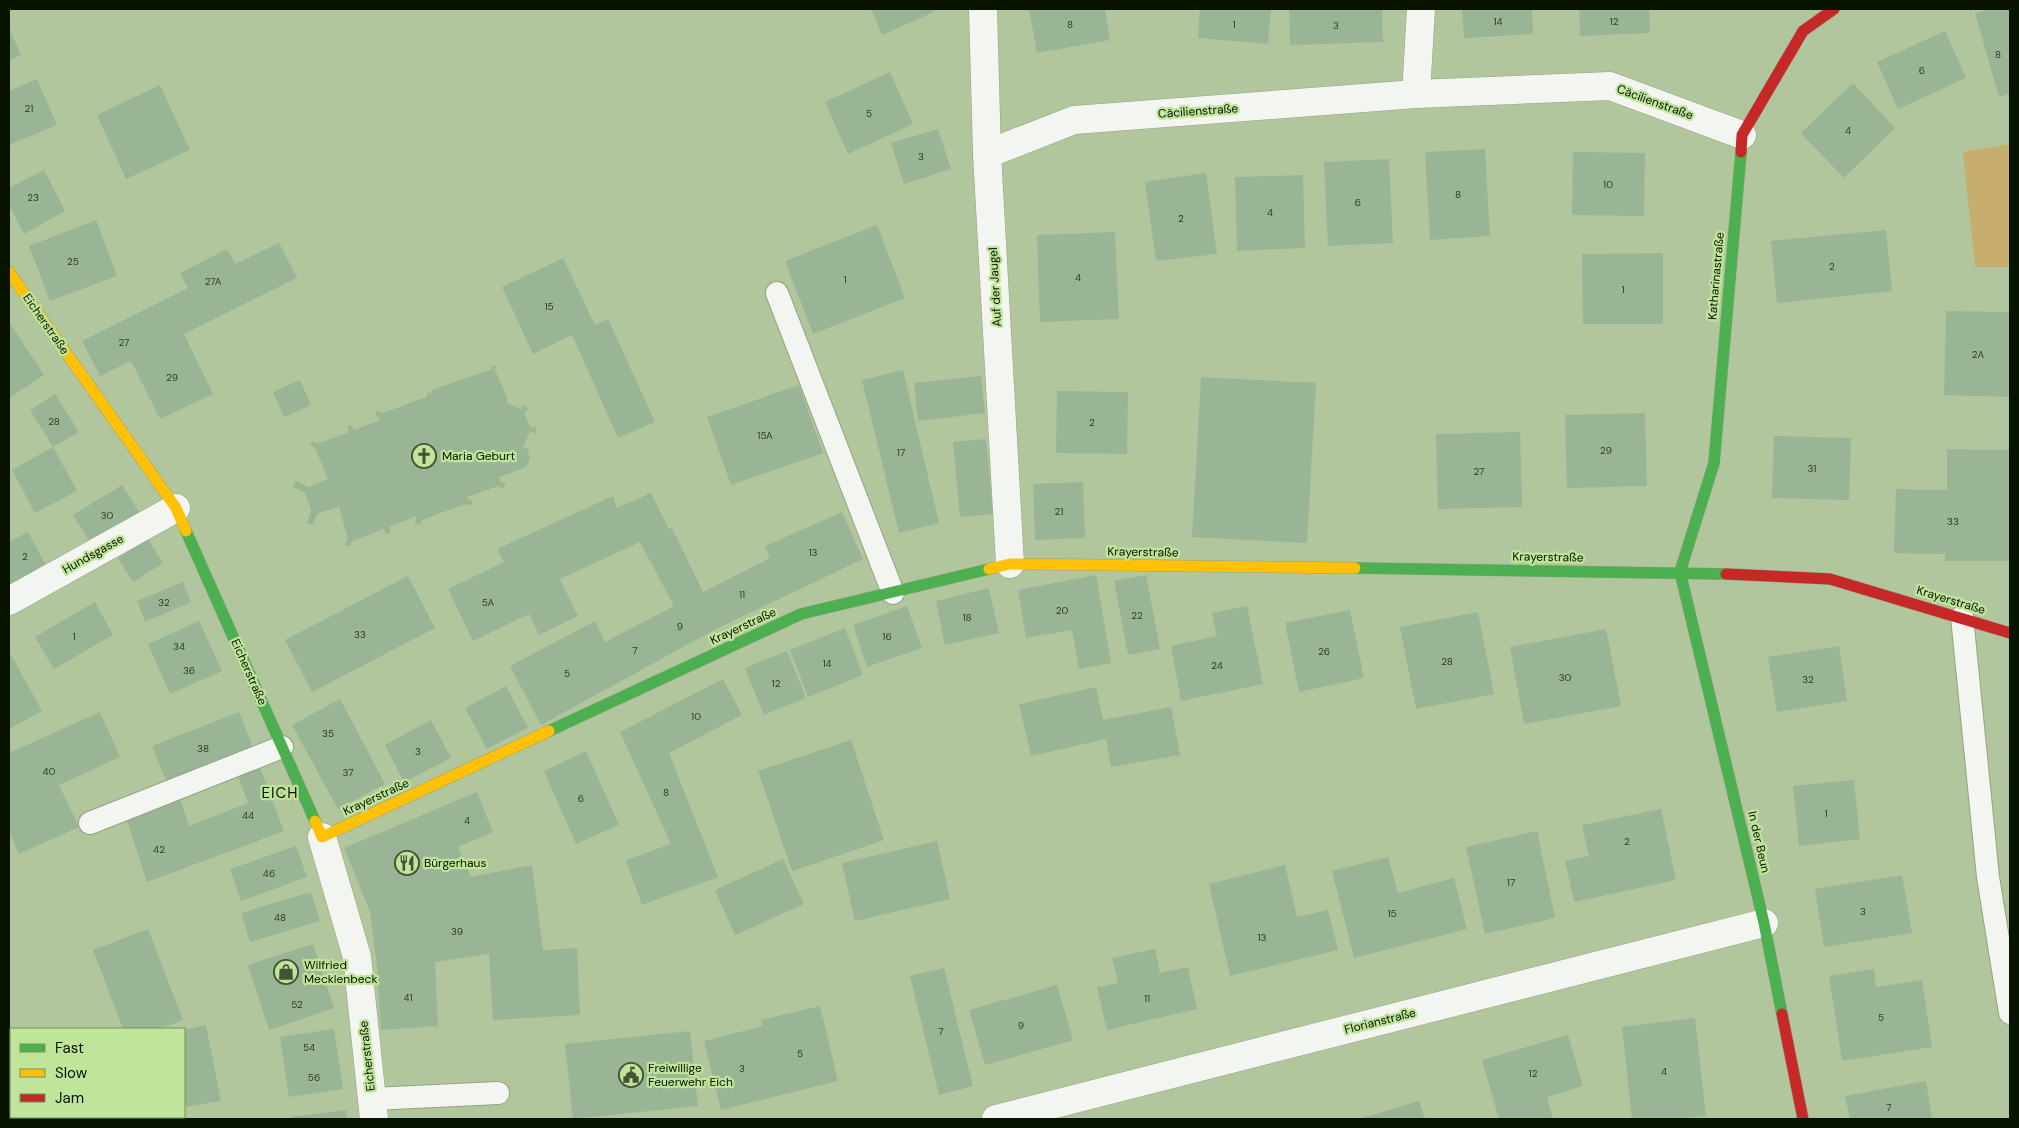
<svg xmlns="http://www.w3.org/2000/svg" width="2019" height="1128" viewBox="0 0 2019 1128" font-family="'DM Sans',sans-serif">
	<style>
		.green { fill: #c7ad6e }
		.building { fill: #99b595 }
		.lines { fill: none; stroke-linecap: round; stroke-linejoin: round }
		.lane-casing { stroke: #93a382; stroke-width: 24 }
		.street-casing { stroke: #93a382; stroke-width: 29 }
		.fast-casing { stroke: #93a382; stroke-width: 12 }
		.slow-casing { stroke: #93a382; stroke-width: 12 }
		.jam-casing { stroke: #93a382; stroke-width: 12 }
		.lane { stroke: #f3f6f0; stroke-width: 22 }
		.street { stroke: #f3f6f0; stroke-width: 28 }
		.fast { stroke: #4caf50; stroke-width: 11 }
		.slow { stroke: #ffc107; stroke-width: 11 }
		.jam { stroke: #c62828; stroke-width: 11 }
		.labels { text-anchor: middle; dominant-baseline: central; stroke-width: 4.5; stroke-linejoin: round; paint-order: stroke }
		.number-label { font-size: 10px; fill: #2c3c25 }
		.street-label { font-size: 12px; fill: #081400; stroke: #bfe49a }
		.poi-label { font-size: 12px; fill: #081400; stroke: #bfe49a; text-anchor: start }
		.quarter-label { font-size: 15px; letter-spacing: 1px; fill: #081400; stroke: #bfe49a }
	</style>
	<rect width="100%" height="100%" fill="#b2c69e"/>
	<path class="green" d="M2010,144V267H1975L1963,152Z"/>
	<g class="building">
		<path d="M871,9H932L934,12L882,35Z"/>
		<path d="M1029,9H1105L1110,40L1037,53Z"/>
		<path d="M1200,9H1271L1268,44L1198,38Z"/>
		<path d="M1289,9H1382L1383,42L1290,45Z"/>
		<path d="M1462,9H1532L1533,34L1464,38Z"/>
		<path d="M1579,9H1649L1650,33L1580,36Z"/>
		<path d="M1991,9H2010V94L1999,97L1975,13Z"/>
		<path d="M9,28L21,55L9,61Z"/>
		<path d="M1945,31L1966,78L1898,109L1877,62Z"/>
		<path d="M890,72L913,124L848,154L825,102Z"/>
		<path d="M37,79L57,125L9,145V91Z"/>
		<path d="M1853,83L1895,128L1844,178L1801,133Z"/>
		<path d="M160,85L190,150L126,179L97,115Z"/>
		<path d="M938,129L951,169L904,184L891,143Z"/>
		<path d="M1485,149L1490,236L1430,240L1425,152Z"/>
		<path d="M1573,152L1645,153L1644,216L1572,215Z"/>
		<path d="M1389,159L1393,243L1328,246L1324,162Z"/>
		<path d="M44,170L65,211L24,234L9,205V188Z"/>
		<path d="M1206,173L1217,254L1156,261L1145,182Z"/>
		<path d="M1303,175L1305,248L1237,251L1235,177Z"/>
		<path d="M96,220L117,276L50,301L29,246Z"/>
		<path d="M877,225L905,298L813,334L785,261Z"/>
		<path d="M1886,230L1892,291L1777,303L1771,241Z"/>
		<path d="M1115,232L1119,319L1040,322L1037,235Z"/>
		<path d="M279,243L297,278L184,334L213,394L160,419L131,361L100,376L82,341L188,288L180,273L227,249L235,264Z"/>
		<path d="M1663,253V324H1583L1582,254Z"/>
		<path d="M563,258L595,325L608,319L655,422L618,438L572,335L533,354L502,287Z"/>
		<path d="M1946,311L2010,312V397L1944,395Z"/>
		<path d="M9,322L44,375L9,398Z"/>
		<path d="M493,365L496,366L495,370L507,397V403L521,409L525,405L528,409L524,413L530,427H536V433L530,432L523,447L529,450L528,452L530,459L526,467L499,477L500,481L506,484L503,488L498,486L466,497L473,502L470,506L465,504L422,520L420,525L415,524L416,516L389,527L391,533L386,534L384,529L352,541L350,546L345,545L348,539L339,507L318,513L312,525L307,523L311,510L305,493L293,487L296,481L309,487L328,479L315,448L310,445L312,441L317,444L349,432L347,426L351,425L354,430L381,420L375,415L377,411L383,413L426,397L428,392L432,394V390L492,369Z"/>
		<path d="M903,370L939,523L899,533L862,380Z"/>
		<path d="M981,376L985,413L918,421L914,383Z"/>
		<path d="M1201,377L1316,383L1307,543L1192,537Z"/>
		<path d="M300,380L311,405L284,417L273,392Z"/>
		<path d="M799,385L823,453L731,485L707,417Z"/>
		<path d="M1057,391L1128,392L1127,454L1056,453Z"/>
		<path d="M55,394L79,432L53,447L77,491L35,513L12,470L53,447L30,410Z"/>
		<path d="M1645,413L1647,486L1567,488L1565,415Z"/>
		<path d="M1520,432L1522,507L1438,509L1436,434Z"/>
		<path d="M1774,436L1851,438L1849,500L1772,498Z"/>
		<path d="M986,439L993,514L960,517L953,442Z"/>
		<path d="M1947,449L2010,450V561H1945V554L1894,553L1896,489L1947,490Z"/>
		<path d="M1083,482L1085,538L1035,540L1033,484Z"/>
		<path d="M122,485L141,515L92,545L73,515Z"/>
		<path d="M651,493L669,529L672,528L703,592L770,558L765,546L842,512L863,559L714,630L541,725L510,666L595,621L605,642L674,606L640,542L560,579L578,616L539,635L529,614L473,641L448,589L504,562L497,549L613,496L617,508Z"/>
		<path d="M28,532L48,569L12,589L9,582V542Z"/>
		<path d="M148,539L163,563L133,582L118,558Z"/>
		<path d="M1096,575L1111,663L1079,669L1072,630L1026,638L1018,590Z"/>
		<path d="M1146,575L1160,649L1128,655L1114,581Z"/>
		<path d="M408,576L435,628L312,692L285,640Z"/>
		<path d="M183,582L191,602L145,622L137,601Z"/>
		<path d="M989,588L999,633L945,645L936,601Z"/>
		<path d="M95,602L113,635L54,669L35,637Z"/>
		<path d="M907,606L922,648L867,667L853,625Z"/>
		<path d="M1247,606L1263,684L1181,701L1171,646L1217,636L1212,613Z"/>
		<path d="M1350,610L1364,678L1299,692L1285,623Z"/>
		<path d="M1478,612L1494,694L1416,709L1400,627Z"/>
		<path d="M199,621L222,671L170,694L148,644Z"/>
		<path d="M845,628L863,675L808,697L790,650Z"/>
		<path d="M1606,629L1621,706L1524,724L1510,647Z"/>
		<path d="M1839,646L1847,701L1777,712L1768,657Z"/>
		<path d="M9,651L42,711L9,729Z"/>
		<path d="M787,651L806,698L764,715L745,668Z"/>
		<path d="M723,679L742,715L669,753L718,877L642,905L626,860L671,844L620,732Z"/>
		<path d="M506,686L528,728L487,749L465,708Z"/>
		<path d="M1096,687L1103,720L1171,707L1180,755L1111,767L1106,739L1031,756L1019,704Z"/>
		<path d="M340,699L385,784L338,809L292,725Z"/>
		<path d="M100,712L120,757L59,785L79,827L19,854L9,831V753Z"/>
		<path d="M239,712L254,750L168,785L152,746Z"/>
		<path d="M431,720L451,758L404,782L385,745Z"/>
		<path d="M851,740L884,840L792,871L758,771Z"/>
		<path d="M586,751L619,825L576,844L544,771Z"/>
		<path d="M260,768L284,831L147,882L125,815L179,796L189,826L248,803L238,777Z"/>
		<path d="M1854,780L1860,839L1799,846L1793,786Z"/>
		<path d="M477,792L493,832L458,847L471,877L532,865L543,950L577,948L580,1015L493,1020L489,954L435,962L438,1026L381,1030L377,967L370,912L344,848Z"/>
		<path d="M1661,809L1676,880L1574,902L1565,861L1589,856L1582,825Z"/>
		<path d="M1537,831L1555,918L1485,934L1466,847Z"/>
		<path d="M937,841L950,899L855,921L842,863Z"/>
		<path d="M296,846L307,877L241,901L230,869Z"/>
		<path d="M1388,857L1398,893L1454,878L1467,929L1354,958L1332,871Z"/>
		<path d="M783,859L804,904L735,935L715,890Z"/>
		<path d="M1285,865L1297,917L1328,910L1338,950L1230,976L1209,884Z"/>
		<path d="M1902,875L1912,933L1824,947L1815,889Z"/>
		<path d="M311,892L320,921L250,942L241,913Z"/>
		<path d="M148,929L183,1020L159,1029H123L93,950Z"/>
		<path d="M313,944L334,1008L269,1030L248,965Z"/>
		<path d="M1155,949L1160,973L1188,967L1197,1009L1107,1030L1097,987L1118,983L1112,958Z"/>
		<path d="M944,968L973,1086L939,1095L910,976Z"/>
		<path d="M1874,969L1876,987L1922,980L1932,1047L1842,1061L1829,976Z"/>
		<path d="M1057,985L1073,1040L985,1065L969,1010Z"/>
		<path d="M820,1006L838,1081L721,1110L704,1041L763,1026L761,1020Z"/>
		<path d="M1695,1018L1706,1116L1673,1119H1632L1622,1027Z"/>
		<path d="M206,1025L221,1101L184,1107V1030Z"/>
		<path d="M334,1029L343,1089L289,1097L280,1037Z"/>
		<path d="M690,1031L698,1106L573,1119L565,1044Z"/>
		<path d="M1568,1035L1583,1086L1547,1097L1553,1119H1499L1482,1060Z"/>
		<path d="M1926,1081L1932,1119H1850L1845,1096Z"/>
		<path d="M1419,1101L1425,1119H1358Z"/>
		<path d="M346,1110L347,1119H292L291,1117Z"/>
		<path d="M130,1117H185V1119H121Z"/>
	</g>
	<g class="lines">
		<defs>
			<g id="lane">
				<path d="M777,293L893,593"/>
				<path d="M1962,617L1988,877L2010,1013"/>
				<path d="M90,823L282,747"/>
				<path d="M372,1099L498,1093"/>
			</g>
			<g id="street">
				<path d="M983,9L987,154L1010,564"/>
				<path d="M1416,94L1421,9"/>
				<path d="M987,154L1074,120L1416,94L1610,86L1742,135"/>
				<path d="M9,601L176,508"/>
				<path d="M322,837L357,957L374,1119"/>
				<path d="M996,1119L1764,923"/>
			</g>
			<g id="fast">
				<path d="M186,531L315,821"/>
				<path d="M1355,568L1726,574"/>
				<path d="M1680,572L1714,463L1741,152"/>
				<path d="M1680,572L1764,923L1782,1014"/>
				<path d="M549,731L801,614L989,569"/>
			</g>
			<g id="slow">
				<path d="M9,272L176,508L186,531"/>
				<path d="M989,569L1010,564L1355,568"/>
				<path d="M315,821L322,837L549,731"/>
			</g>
			<g id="jam">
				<path d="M1741,152L1742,135L1803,31L1834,9"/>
				<path d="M1726,574L1830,579L2010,633"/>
				<path d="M1782,1014L1803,1119"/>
			</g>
		</defs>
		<use href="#lane" class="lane-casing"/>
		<use href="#street" class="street-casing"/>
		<use href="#fast" class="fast-casing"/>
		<use href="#slow" class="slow-casing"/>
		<use href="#jam" class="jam-casing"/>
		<use href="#lane" class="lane"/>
		<use href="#street" class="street"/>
		<use href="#fast" class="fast"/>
		<use href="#slow" class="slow"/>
		<use href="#jam" class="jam"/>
	</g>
	<defs>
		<symbol id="church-ring" viewBox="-11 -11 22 22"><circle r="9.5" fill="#bfe49a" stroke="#445237" stroke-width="1.5"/><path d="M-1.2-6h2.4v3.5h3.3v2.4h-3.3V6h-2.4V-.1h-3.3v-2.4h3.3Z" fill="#445237"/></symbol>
		<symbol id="restaurant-ring" viewBox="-11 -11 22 22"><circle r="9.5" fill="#bfe49a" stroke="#445237" stroke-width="1.5"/><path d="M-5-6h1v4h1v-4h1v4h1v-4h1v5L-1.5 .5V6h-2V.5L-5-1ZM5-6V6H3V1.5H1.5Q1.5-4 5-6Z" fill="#445237"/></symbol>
		<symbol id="shop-ring" viewBox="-11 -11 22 22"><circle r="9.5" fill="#bfe49a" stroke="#445237" stroke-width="1.5"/><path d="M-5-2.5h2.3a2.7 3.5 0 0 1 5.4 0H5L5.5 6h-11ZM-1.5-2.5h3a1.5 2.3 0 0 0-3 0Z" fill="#445237"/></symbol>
		<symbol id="civic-ring" viewBox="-11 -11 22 22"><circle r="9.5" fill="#bfe49a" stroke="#445237" stroke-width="1.5"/><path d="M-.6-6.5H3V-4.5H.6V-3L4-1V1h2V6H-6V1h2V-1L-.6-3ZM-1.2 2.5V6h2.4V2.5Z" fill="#445237"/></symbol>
	</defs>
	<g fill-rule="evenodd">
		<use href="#church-ring" x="410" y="442" width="28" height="28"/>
		<use href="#restaurant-ring" x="393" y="849" width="28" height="28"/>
		<use href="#shop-ring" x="272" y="958" width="28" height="28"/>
		<use href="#civic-ring" x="617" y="1061" width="28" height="28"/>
	</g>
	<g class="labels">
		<g class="number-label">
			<text x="1498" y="21">14</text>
			<text x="1614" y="21">12</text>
			<text x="1070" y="24">8</text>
			<text x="1234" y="24">1</text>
			<text x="1336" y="25">3</text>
			<text x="1998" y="54">8</text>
			<text x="1922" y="70">6</text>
			<text x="29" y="108">21</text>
			<text x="869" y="113">5</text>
			<text x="1848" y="130">4</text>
			<text x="921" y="156">3</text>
			<text x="1608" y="184">10</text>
			<text x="1458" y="194">8</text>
			<text x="33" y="197">23</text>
			<text x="1358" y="202">6</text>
			<text x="1270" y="212">4</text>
			<text x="1181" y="218">2</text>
			<text x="73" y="261">25</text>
			<text x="1832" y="266">2</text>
			<text x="1078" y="277">4</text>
			<text x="845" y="279">1</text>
			<text x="213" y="281">27A</text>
			<text x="1623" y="289">1</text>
			<text x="549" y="306">15</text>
			<text x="124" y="342">27</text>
			<text x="1978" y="354">2A</text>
			<text x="172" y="377">29</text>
			<text x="54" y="421">28</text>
			<text x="1092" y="422">2</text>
			<text x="765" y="435">15A</text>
			<text x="1606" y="450">29</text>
			<text x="901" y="452">17</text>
			<text x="1812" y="468">31</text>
			<text x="1479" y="471">27</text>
			<text x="1059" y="511">21</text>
			<text x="107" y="515">30</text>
			<text x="1953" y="521">33</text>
			<text x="813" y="552">13</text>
			<text x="25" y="556">2</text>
			<text x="742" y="594">11</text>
			<text x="164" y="602">32</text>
			<text x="488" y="602">5A</text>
			<text x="1062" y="610">20</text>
			<text x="1137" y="615">22</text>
			<text x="967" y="617">18</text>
			<text x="680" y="626">9</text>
			<text x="360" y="634">33</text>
			<text x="74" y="636">1</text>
			<text x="887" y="636">16</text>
			<text x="179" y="646">34</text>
			<text x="635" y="650">7</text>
			<text x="1324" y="651">26</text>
			<text x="1447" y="661">28</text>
			<text x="827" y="663">14</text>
			<text x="1217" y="665">24</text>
			<text x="189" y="670">36</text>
			<text x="567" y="673">5</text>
			<text x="1565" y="677">30</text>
			<text x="1808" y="679">32</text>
			<text x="776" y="683">12</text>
			<text x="696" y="716">10</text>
			<text x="328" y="733">35</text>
			<text x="203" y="748">38</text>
			<text x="418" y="751">3</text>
			<text x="49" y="771">40</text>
			<text x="348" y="772">37</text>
			<text x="666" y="792">8</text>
			<text x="581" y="798">6</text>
			<text x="1826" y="813">1</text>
			<text x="248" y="815">44</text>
			<text x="467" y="820">4</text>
			<text x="1627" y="841">2</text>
			<text x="159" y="849">42</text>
			<text x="269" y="873">46</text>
			<text x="1511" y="882">17</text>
			<text x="1863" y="911">3</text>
			<text x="1392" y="913">15</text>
			<text x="280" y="917">48</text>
			<text x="457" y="931">39</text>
			<text x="1262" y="937">13</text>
			<text x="408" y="997">41</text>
			<text x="1147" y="998">11</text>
			<text x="297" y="1004">52</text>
			<text x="1881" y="1017">5</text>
			<text x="1021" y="1025">9</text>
			<text x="941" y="1031">7</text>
			<text x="309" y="1047">54</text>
			<text x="800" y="1053">5</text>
			<text x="742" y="1068">3</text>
			<text x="1664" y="1071">4</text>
			<text x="1533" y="1073">12</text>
			<text x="314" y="1077">56</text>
			<text x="1889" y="1107">7</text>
		</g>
		<g class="street-label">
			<text transform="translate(1655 102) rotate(20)">Cäcilienstraße</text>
			<text transform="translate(1198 111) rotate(-4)">Cäcilienstraße</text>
			<text transform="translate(1716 276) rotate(-85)">Katharinastraße</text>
			<text transform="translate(995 287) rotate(-93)">Auf der Jaugel</text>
			<text transform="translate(46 324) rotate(55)">Eicherstraße</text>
			<text transform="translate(1143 552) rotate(1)">Krayerstraße</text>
			<text transform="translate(93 554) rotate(-29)">Hundsgasse</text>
			<text transform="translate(1548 557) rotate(1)">Krayerstraße</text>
			<text transform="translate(1951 600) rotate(17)">Krayerstraße</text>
			<text transform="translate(743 626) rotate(-25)">Krayerstraße</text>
			<text transform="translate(249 672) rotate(66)">Eicherstraße</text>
			<text transform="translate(376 797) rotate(-25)">Krayerstraße</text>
			<text transform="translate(1759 842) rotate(77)">In der Beun</text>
			<text transform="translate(1380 1021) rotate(-14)">Florianstraße</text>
			<text transform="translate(367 1056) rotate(-96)">Eicherstraße</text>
		</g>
		<g class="poi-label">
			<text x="442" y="456">Maria Geburt</text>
			<text x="424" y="863">Bürgerhaus</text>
			<text x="304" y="965">Wilfried<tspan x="304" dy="14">Mecklenbeck</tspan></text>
			<text x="648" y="1068">Freiwillige<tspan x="648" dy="14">Feuerwehr Eich</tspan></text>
		</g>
		<g class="quarter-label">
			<text x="280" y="793">EICH</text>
		</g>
	</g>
	<rect width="2019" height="1128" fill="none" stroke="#081400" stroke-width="20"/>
	<rect x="10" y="1028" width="175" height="90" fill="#bfe49a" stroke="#76915c"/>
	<rect x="20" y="1044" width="25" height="8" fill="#4caf50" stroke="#76915c"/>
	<text x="55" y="1053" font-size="15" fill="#081400">Fast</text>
	<rect x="20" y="1069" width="25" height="8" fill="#ffc107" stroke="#76915c"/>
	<text x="55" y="1078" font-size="15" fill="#081400">Slow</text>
	<rect x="20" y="1094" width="25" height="8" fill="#c62828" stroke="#76915c"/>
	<text x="55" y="1103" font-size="15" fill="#081400">Jam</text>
</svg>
